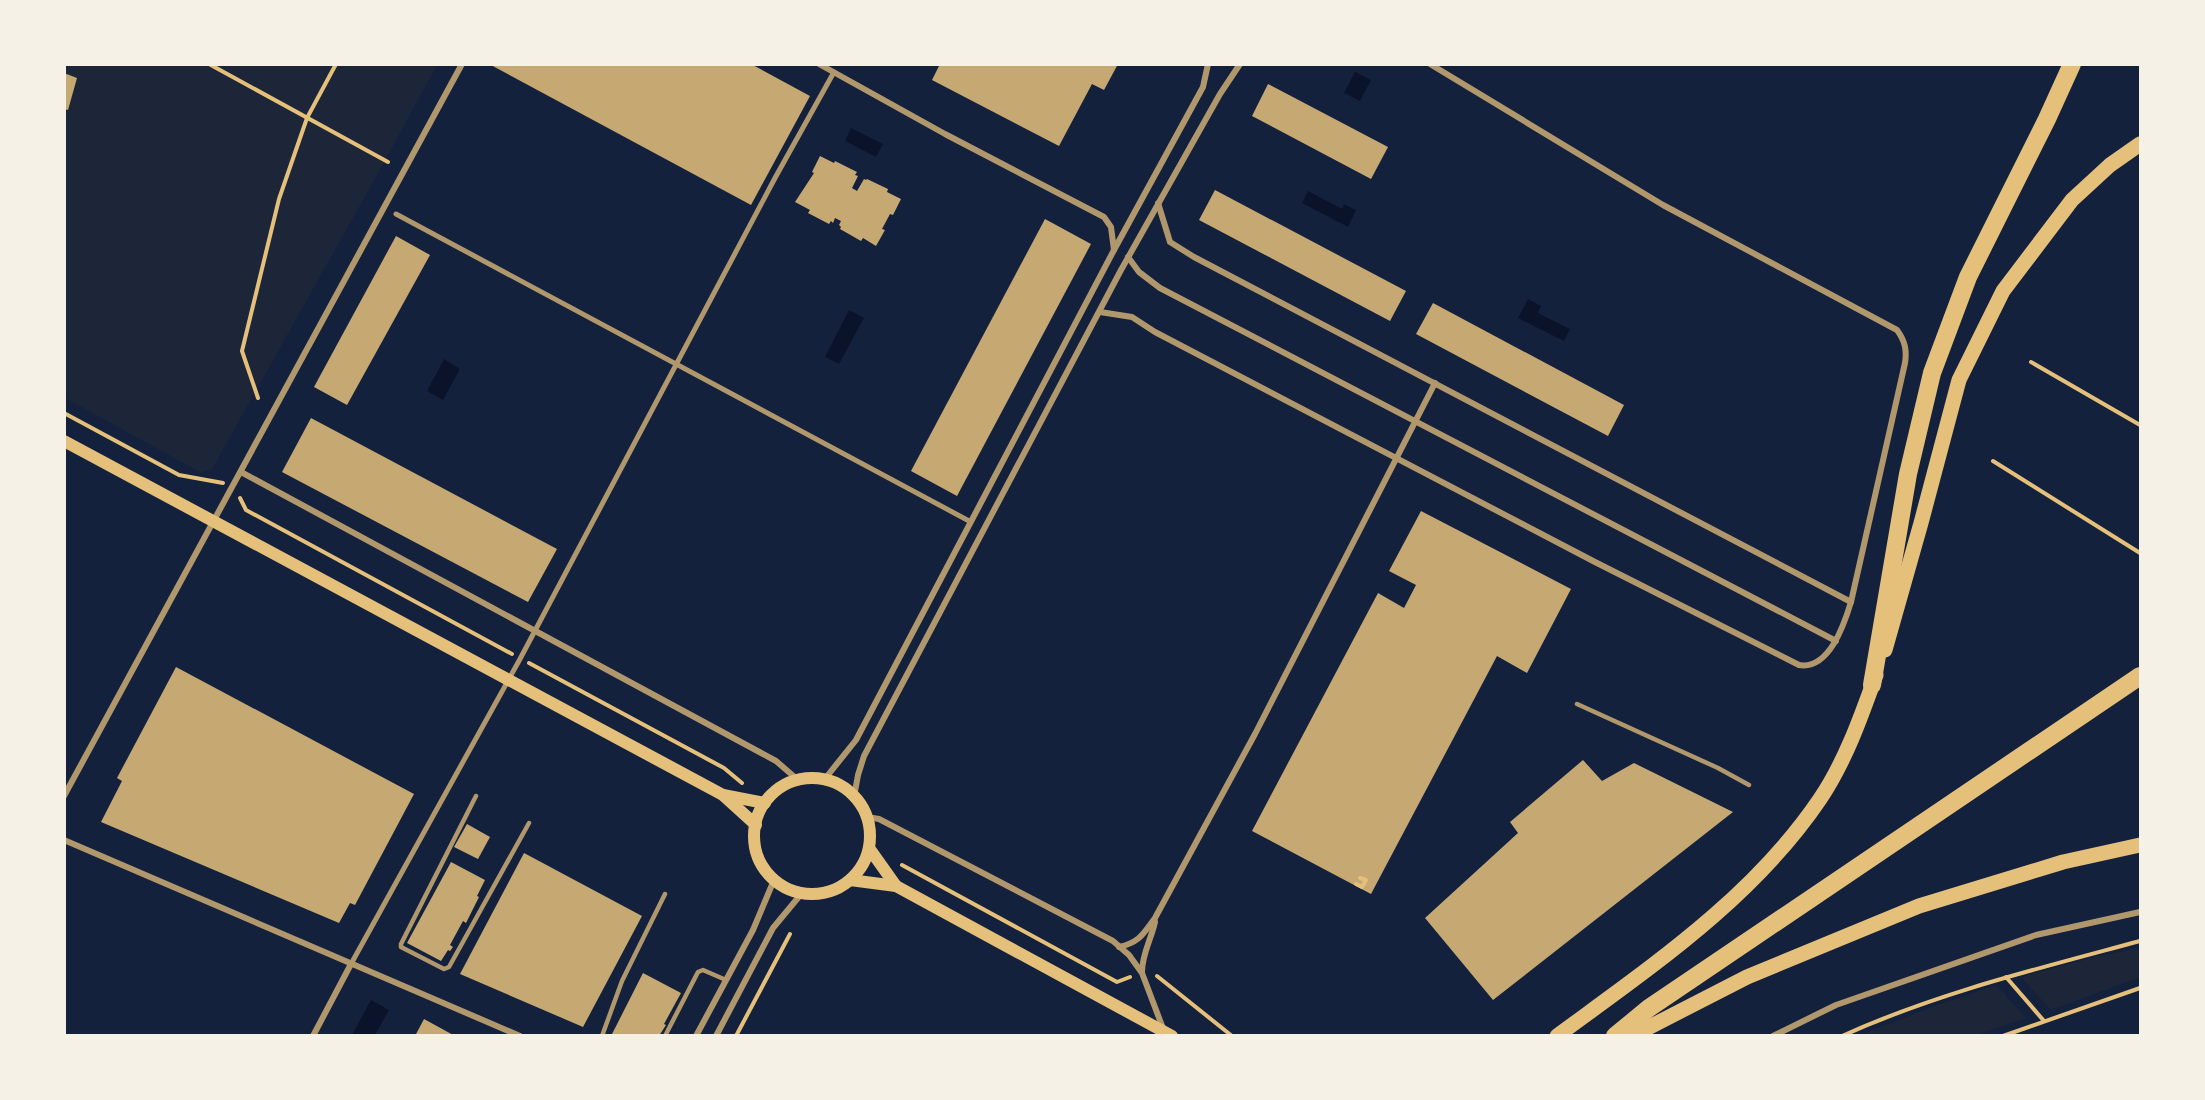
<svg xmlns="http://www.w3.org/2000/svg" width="2205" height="1100" viewBox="0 0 2205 1100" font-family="Rubik,sans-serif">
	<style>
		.green { fill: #1d2539 }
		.water { fill: #0b132b }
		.building { fill: #c6a872 }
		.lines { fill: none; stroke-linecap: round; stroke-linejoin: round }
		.path { stroke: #e5c07b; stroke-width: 4 }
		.service { stroke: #b1986c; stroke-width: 4.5 }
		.pedestrian { stroke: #b1986c; stroke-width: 5 }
		.minor { stroke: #b1986c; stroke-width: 6 }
		.secondary { stroke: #e5c07b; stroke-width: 12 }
		.primary { stroke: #e5c07b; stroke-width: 15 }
		.motorway { stroke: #e5c07b; stroke-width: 18 }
	</style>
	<rect width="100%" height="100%" fill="#14213d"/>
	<g class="green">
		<path d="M64,65H437L382,166L212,469L200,472L65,398Z"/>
		<path d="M2140,948V977L2051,1010L2021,977L2095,957Z"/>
		<path d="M1996,985L2026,1018L1976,1035H1860L1924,1010Z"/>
	</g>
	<g class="water">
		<path d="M1355,72L1371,80L1360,101L1344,93Z"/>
		<path d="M851,128L883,144L876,157L845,141Z"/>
		<path d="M1308,191L1342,209L1344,204L1356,210L1348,227L1302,203Z"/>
		<path d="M1528,299L1541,306L1538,313L1570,329L1564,341L1518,318Z"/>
		<path d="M849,310L864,318L839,364L825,357Z"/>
		<path d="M444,359L460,369L443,400L427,391Z"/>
		<path d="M371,1000L389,1010L375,1035H352Z"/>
	</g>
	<g class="building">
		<path d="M489,64H751L810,96L751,205Z"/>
		<path d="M940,64H1118L1104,90L1092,84L1059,146L932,80Z"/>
		<path d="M64,73L77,78L68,110L64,109Z"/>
		<path d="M1268,84L1388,147L1371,179L1252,116Z"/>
		<path d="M820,156L834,163L835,161L857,172L855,175L858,176L852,188L857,191L864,179L866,180L867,179L888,189L887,192L901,199L893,215L890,214L882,229L885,230L876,246L863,238L861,241L840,229L841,227L839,225L841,221L835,218L833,223L831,221L829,224L808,213L810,210L795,202L814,173L812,172Z"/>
		<path d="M1215,190L1406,291L1390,321L1199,220Z"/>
		<path d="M1045,219L1091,244L957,496L911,471Z"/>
		<path d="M396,236L430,255L347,405L314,387Z"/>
		<path d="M1433,303L1624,405L1608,436L1416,334Z"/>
		<path d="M311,418L557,549L528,602L282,472Z"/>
		<path d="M1421,511L1571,589L1527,673L1497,656L1371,894L1252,831L1378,593L1404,608L1416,585L1389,571Z"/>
		<path d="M176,667L414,794L355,905L350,903L339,923L101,822L122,781L117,778Z"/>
		<path d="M1583,760L1602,781L1634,763L1733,812L1493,1000L1425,918L1518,833L1510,822Z"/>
		<path d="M467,824L490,837L478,859L454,847Z"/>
		<path d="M524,853L642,916L583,1027L460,974Z"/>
		<path d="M451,862L485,880L477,896L479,897L466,923L463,921L450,945L453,947L450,951L448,950L441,961L407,943Z"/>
		<path d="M643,973L681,993L664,1024L666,1025L659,1036H611Z"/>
		<path d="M424,1019L455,1036H415Z"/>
	</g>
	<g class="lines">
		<g class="path">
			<path d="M209,64L388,162"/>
			<path d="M2031,362L2140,425"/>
			<path d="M258,398L242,351L279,199L307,118L336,64"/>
			<path d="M64,413L179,475L223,483"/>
			<path d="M1993,461L2140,553"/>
			<path d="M240,498L246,510L512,654"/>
			<path d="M529,663L724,768L742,783"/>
			<path d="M902,865L1117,982L1130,977"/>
			<path d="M1356,884L1362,887L1366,880L1360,878"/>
			<path d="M1157,976L1232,1036"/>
			<path d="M2006,977L2044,1021"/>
			<path d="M736,1036L790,934"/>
			<path d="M1842,1036C1937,993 2040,968 2140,941"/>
			<path d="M2003,1036L2140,988"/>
		</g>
		<g class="service">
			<path d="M1577,704L1718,768L1749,785"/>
			<path d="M476,796L401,944V947L444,969L449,967L529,823"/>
			<path d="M602,1036L622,981L665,894"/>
			<path d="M665,1036L698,972L703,970L726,980"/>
		</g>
		<g class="pedestrian">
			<path d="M396,214L971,522"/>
			<path d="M351,964L520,659L775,178L834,72"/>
		</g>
		<g class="minor">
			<path d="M819,64L945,134L1104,217L1111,227L1114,250"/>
			<path d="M1158,203L1170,242L1194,257L1851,602"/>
			<path d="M1128,257L1139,272L1160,288L1836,641"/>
			<path d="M1100,312L1132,317L1155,332L1595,562L1799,665C1829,670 1844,625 1851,602L1905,363C1907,350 1905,341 1897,330L1663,205L1430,64"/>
			<path d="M241,472L776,761L798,780"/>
			<path d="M824,780L856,740L1114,250L1203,87L1208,64"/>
			<path d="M64,796L462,64"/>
			<path d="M854,797L858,775L864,756L1121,270L1220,94L1240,64"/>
			<path d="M867,817L879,819L1113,941L1129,955L1142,973L1164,1031"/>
			<path d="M64,840L520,1036"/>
			<path d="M1119,947C1140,942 1143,934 1155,918L1255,734L1435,383"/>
			<path d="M1142,972C1142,954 1151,940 1155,922"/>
			<path d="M313,1036L351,964"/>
			<path d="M696,1036L753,930L774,880"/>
			<path d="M716,1036L773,928L802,893"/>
			<path d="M1773,1036L1836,1005L2036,935L2140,912"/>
		</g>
		<g class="secondary">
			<path d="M64,441L723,795L756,825"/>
			<circle cx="812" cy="836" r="58"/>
			<path d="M723,795L765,803"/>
			<path d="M869,848L896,886"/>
			<path d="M850,880L896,886L1172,1036"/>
		</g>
		<g class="primary">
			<path d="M1885,650L1921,523L1959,380L2003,291L2072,200L2110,165L2140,144"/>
			<path d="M1557,1036C1652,966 1753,898 1820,799C1845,762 1861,717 1876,675"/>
			<path d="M1632,1036L1747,977L1919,906L2063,862L2140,845"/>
		</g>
		<g class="motorway">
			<path d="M1872,685L1908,474L1932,373L1968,277L2047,119L2072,64"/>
			<path d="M1615,1036L1649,1008L2140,676"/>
		</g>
	</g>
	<rect width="2205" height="1100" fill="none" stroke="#f6f1e7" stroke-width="132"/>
</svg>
